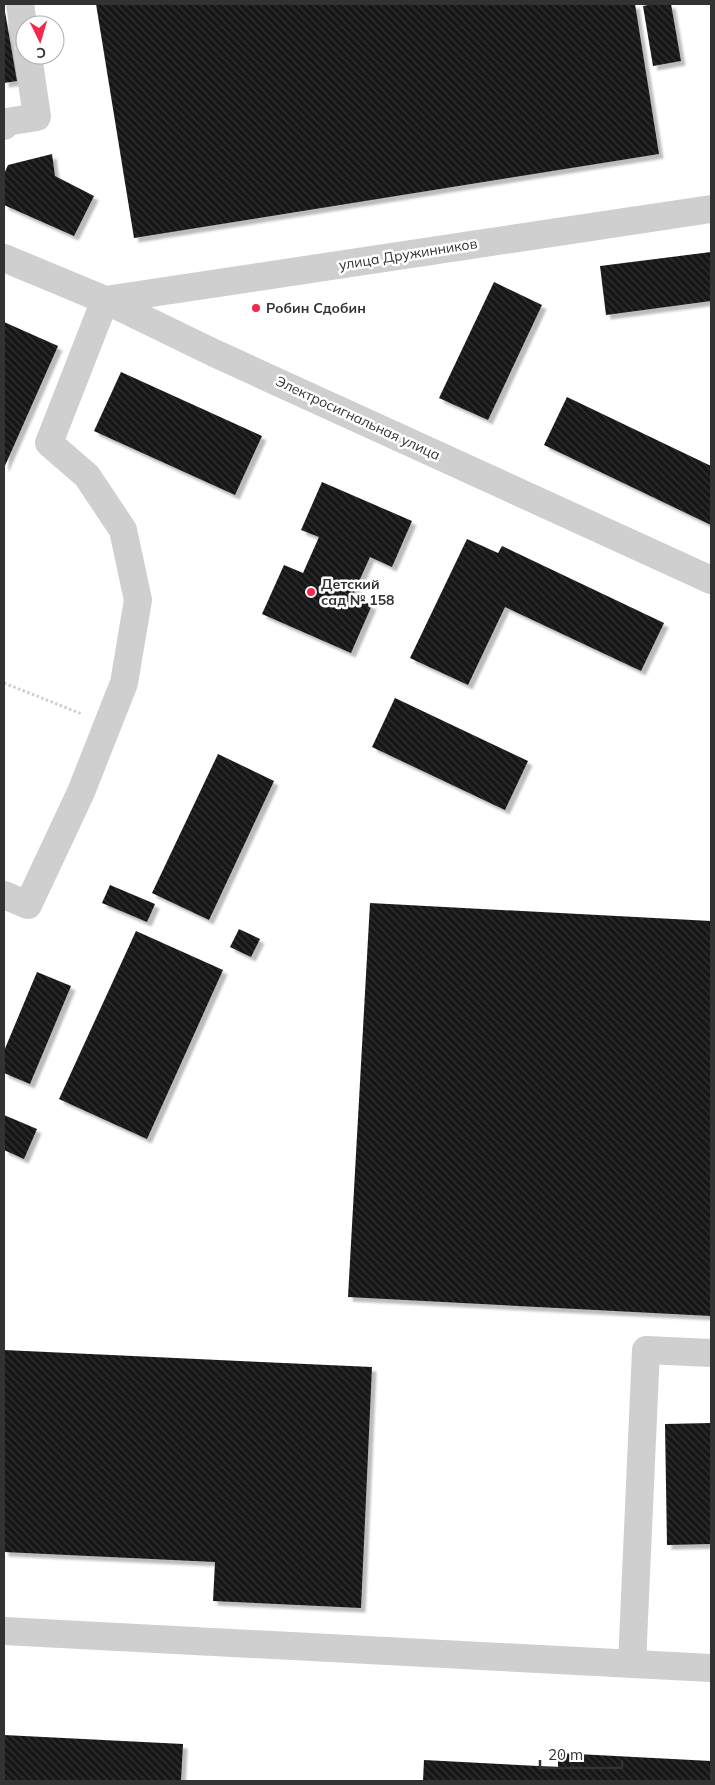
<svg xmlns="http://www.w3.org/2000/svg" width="715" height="1785" viewBox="0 0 715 1785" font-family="Mulish,sans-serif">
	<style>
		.building { fill: url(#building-back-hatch); filter: url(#shadow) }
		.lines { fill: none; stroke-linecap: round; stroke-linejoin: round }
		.path { stroke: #cfcfcf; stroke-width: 3; stroke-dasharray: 2.5 2.5; stroke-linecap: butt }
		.minor { stroke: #cfcfcf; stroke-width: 28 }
		.poi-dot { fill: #f4284b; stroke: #fff; stroke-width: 2 }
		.labels { text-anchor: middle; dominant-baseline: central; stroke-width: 5; stroke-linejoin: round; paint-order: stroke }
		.street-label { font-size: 14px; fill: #323232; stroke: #fff }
		.poi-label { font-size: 14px; font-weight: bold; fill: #323232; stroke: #fff; text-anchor: start }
	</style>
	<defs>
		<pattern id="building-back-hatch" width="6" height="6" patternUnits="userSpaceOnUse" patternTransform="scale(1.25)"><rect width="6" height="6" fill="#191919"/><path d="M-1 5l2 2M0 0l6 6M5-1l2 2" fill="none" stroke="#323232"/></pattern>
		<filter id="shadow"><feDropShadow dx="4.5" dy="4.5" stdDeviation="1" flood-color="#0004"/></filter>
	</defs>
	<rect width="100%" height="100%" fill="#fff"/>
	<g class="building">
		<path d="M96,4H635L659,154L134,238Z"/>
		<path d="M653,4H671L681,61L653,66L643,6Z"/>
		<path d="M4,6L17,81L4,83Z"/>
		<path d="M52,154L55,176L94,196L74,236L4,205V174L8,165Z"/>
		<path d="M711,252V301L606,315L600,266Z"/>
		<path d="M494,282L542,305L488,420L439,398Z"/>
		<path d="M4,322L58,346L4,468Z"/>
		<path d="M121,372L262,436L235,495L94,431Z"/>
		<path d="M567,397L711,466V525L544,445Z"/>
		<path d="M322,482L412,521L392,567L370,557L352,597L372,605L351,653L262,614L284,565L303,573L319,537L301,530Z"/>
		<path d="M467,539L498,553L502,546L664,623L641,671L505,607L468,685L410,658Z"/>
		<path d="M395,698L528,761L505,810L372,747Z"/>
		<path d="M218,754L274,781L209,920L152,893Z"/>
		<path d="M110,885L155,904L147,922L102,903Z"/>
		<path d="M370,903L711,921V1316L348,1297Z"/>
		<path d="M239,929L260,939L251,957L230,947Z"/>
		<path d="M136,931L223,970L147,1139L59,1099Z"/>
		<path d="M37,972L71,986L30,1084L4,1073V1051Z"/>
		<path d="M4,1115L37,1129L24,1159L4,1150Z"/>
		<path d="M4,1350L372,1367L361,1608L213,1601L215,1562L4,1552Z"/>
		<path d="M711,1423V1544L667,1545L665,1424Z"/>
		<path d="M4,1735L183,1744L181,1781H4Z"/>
		<path d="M558,1753L711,1761V1781H423L424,1760L558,1767Z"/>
	</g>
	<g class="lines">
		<path class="path" d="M4,683L82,714"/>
		<g class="minor">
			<path d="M20,4L25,37"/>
			<path d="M4,126L6,122L37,117L28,55"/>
			<path d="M4,258L105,300L214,353L711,580"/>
			<path d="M105,300L711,209"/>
			<path d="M4,895L28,905L81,792L124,683L138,600L123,530L87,476L49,443L105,300"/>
			<path d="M4,1631L711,1668"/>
			<path d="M632,1664L646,1350L711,1353"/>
		</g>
	</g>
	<g class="poi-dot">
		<circle cx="256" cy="308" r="5"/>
		<circle cx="311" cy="592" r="5"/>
	</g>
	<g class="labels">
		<g class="street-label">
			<text transform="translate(408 254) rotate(-9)">улица Дружинников</text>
			<text transform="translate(358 418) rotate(25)">Электросигнальная улица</text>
		</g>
		<g class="poi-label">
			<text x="266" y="308">Робин Сдобин</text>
			<text x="321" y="584">Детский<tspan x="321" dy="16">сад № 158</tspan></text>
		</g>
	</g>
	<rect width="715" height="1785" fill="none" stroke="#323232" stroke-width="10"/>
	<g transform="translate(40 40) rotate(175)"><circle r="24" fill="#ffffff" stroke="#adadad"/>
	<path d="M0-4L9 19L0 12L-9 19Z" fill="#f4284b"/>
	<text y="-8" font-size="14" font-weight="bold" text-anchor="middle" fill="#323232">С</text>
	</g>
	<path d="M540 1760v8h82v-8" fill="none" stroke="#323232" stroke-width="2.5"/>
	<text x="548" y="1760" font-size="15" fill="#323232" stroke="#ffffff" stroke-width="4" paint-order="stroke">20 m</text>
</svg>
